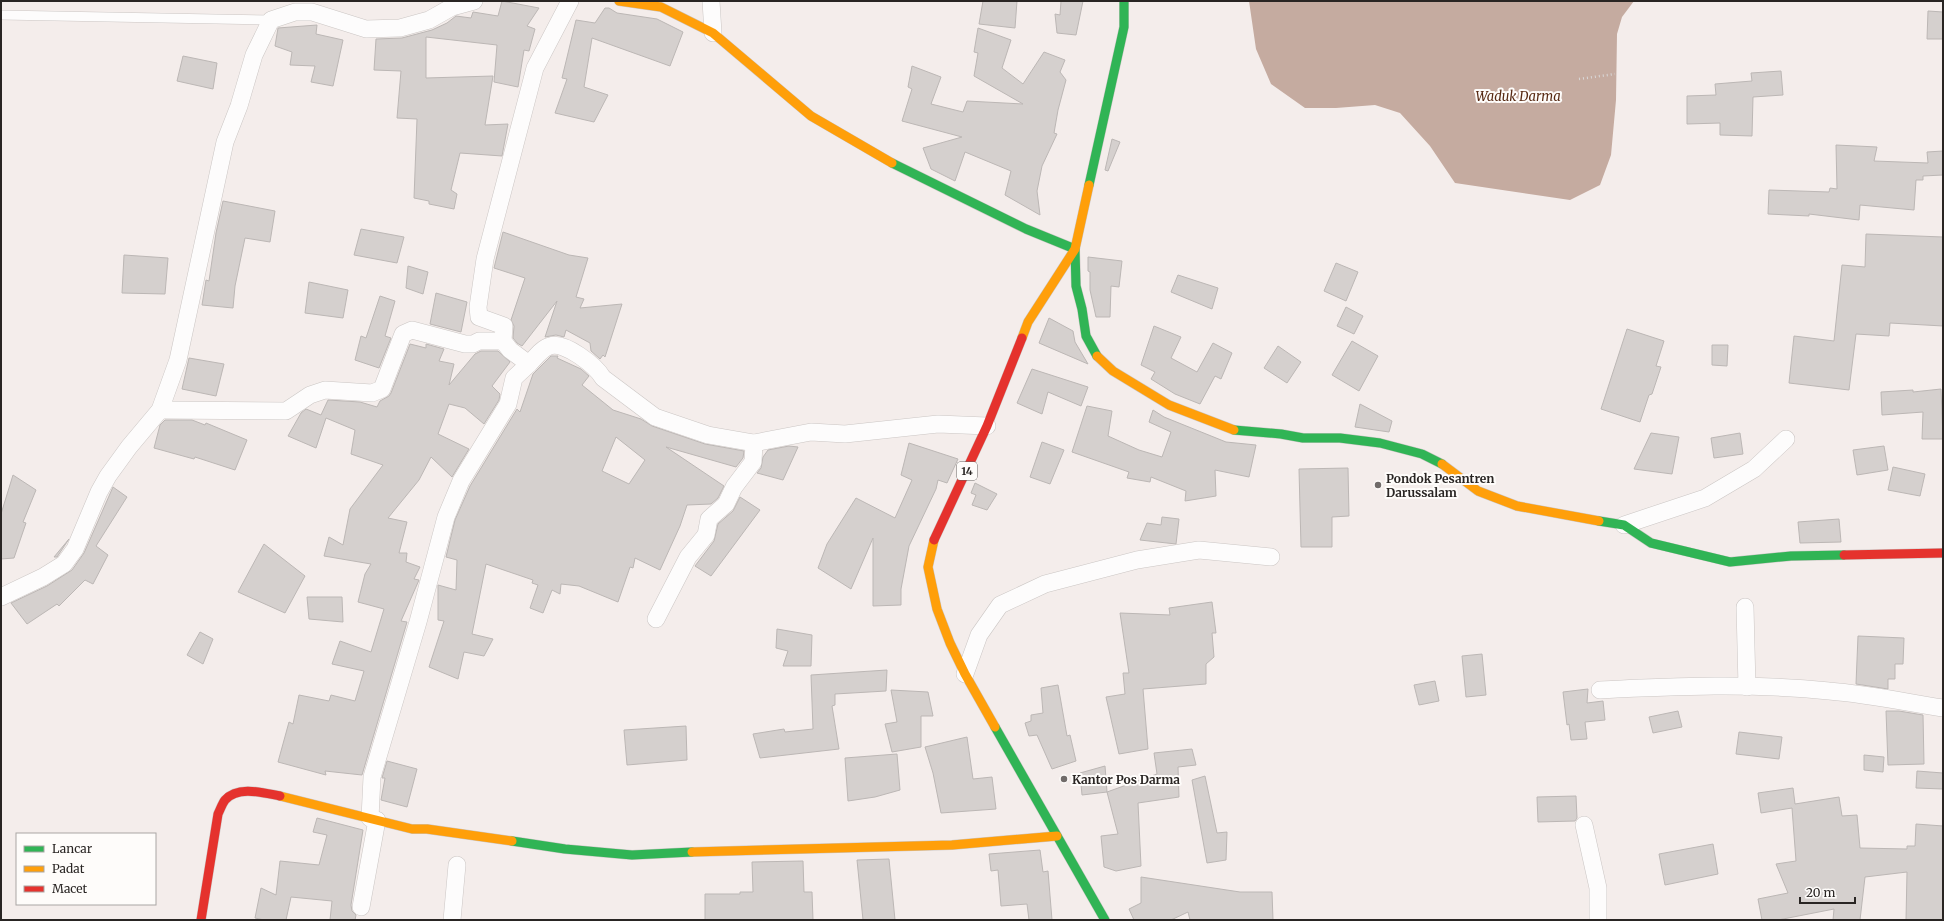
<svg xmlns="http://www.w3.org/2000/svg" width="1944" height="921" viewBox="0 0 1944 921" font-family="Merriweather,serif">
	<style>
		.water { fill: #c5aba0 }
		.building { fill: #d5d0ce; stroke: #bcb7b5; fill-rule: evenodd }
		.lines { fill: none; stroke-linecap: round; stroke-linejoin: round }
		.lane-casing { stroke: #cbc6c4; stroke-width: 10 }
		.street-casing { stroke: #cbc6c4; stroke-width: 18 }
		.fast-casing { stroke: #cbc6c4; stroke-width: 10 }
		.slow-casing { stroke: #cbc6c4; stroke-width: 10 }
		.jam-casing { stroke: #cbc6c4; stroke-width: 10 }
		.path { stroke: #d9d7d7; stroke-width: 2.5; stroke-dasharray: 1 3; stroke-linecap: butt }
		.lane { stroke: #fdfcfc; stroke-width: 9 }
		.street { stroke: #fdfcfc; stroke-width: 17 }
		.fast { stroke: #30b455; stroke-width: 9 }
		.slow { stroke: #ff9f0a; stroke-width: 9 }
		.jam { stroke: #e5322d; stroke-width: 9 }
		.poi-dot { fill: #706b69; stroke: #fefcfa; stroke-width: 1.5 }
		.labels { text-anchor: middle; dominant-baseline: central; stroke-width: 4; stroke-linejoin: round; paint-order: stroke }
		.shield { fill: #fefcfa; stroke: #696664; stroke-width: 1 }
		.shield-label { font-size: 11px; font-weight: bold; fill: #292523 }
		.poi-label { font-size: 12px; font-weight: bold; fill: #292523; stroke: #fefcfa; text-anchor: start }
		.water-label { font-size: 13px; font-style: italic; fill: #572912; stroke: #fefcfa }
	</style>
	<rect width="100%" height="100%" fill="#f4edeb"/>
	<path class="water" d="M1249,1H1634L1622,17L1617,34L1616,100L1611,155L1600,185L1570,200L1455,183L1430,146L1400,113L1375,105L1336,108H1305L1271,84L1256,49Z"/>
	<g class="building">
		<path d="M502,1L539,8L527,26L535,29L529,51L524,50L518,87L494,82L497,45L426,37V78L493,76L485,125L508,124L502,156L460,153L451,190L457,194L454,209L429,204V201L414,198L417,119L397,118L401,71L374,70L376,39L402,38L432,30L447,23L456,16L471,18L473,12L498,16Z"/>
		<path d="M983,1H1017L1015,28L979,24Z"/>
		<path d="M1061,1H1083L1076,35L1057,33L1055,14L1060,15Z"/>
		<path d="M605,8H609L617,13L657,19L683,32L670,66L592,38L584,87L608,95L594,122L555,113L567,79L562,78L576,20L595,23Z"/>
		<path d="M1928,11L1943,12V39H1927Z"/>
		<path d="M317,25L316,34L343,40L333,86L311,82L315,66L290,65L292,52L275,46L278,28Z"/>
		<path d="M978,28L1011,40L1002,68L1023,84L1044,52L1065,60L1060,72L1066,80L1058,110L1054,133L1057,134L1042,166L1037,191L1040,215L1005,195L1011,171L965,152L955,181L931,169L923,148L962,137L902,121L912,89L908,87L912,66L941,77L931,104L963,112L967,101L1023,104L974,76L978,53L974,52Z"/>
		<path d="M183,56L217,63L213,89L177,81Z"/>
		<path d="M1781,71L1783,95L1753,97L1752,136L1720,135V123L1687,124V96L1716,95L1715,84L1752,81L1751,73Z"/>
		<path d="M1112,139L1120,142L1108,171L1105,170Z"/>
		<path d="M1836,145L1877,147L1874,161L1928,163L1927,152L1943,151V175L1923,176V180H1916L1914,210L1860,205L1859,220L1809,214V216L1768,214L1769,190L1829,192L1830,188L1837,189Z"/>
		<path d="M223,201L275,211L270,242L245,238L235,286L233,308L202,305L206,280L209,281L216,233Z"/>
		<path d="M361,229L404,237L397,263L354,255Z"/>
		<path d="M503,232L569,255L588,258L576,297L584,299L580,308L622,304L605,357L603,355L600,359L591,351L590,343L566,330L564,337L556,335L545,337L557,301L522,346L517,343L513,338L514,326L511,320L525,278L494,268Z"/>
		<path d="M1866,234L1943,237V326L1890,323L1889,336L1856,334L1849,390L1789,383L1794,336L1834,341L1842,265L1865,267Z"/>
		<path d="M124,255L168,258L165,294L122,293Z"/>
		<path d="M1088,257L1122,261L1119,287L1111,286L1110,317H1096L1090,290V272L1088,271Z"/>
		<path d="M1336,263L1358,272L1346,301L1324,291Z"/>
		<path d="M408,266L428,272L423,294L406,288Z"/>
		<path d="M1178,275L1218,288L1212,309L1171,292Z"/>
		<path d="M309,282L348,290L343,318L305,313Z"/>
		<path d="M436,293L467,302L461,332L430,324Z"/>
		<path d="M380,296L395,301L385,336L391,338L379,368L355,360L361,336L366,338Z"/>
		<path d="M1346,307L1363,316L1354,334L1337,326Z"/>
		<path d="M1049,318L1073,331L1075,342L1088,364L1039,343Z"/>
		<path d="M1154,326L1181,337L1171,358L1197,372L1213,343L1232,353L1221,379L1215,376L1200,404L1175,394L1151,379L1155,372L1141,365Z"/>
		<path d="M1627,329L1664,341L1656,366L1661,367L1652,394L1649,395L1640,422L1601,409Z"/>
		<path d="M1352,341L1378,356L1359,391L1332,375Z"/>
		<path d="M410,344L426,348V344L444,349L439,361L454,364L449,385L475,354L481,351H498L510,362L492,386L500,394L499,400L484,424L465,408L449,404L438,434L469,449L452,477L431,457L419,480L388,518L407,522L399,553H407L406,562L420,567L414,579L419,580L401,621L407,622L362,775L325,771L326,775L278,762L289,722L293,724L299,695L329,701L331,695L355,701L364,671L332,664L340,641L371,652L384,609L358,602L365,574L371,564L324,556L329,537L343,545L350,509L383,465L351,454L355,430L326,418L316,448L288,436L301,413L306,409L321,415L328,400L360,402L377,407L380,401L389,396L391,393Z"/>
		<path d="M1712,345H1728L1727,366L1712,365Z"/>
		<path d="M1278,346L1301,362L1287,383L1264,368Z"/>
		<path d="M551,356H558L557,358L581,369L589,376L582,385L613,410L641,419L652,426L705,444L744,451L743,458L736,467L666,447L724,486L718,498L711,504L687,505L680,526L660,570L635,558L633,568L630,567L618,602L579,586L561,584L560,594L552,590L543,613L530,608L538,585L532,583L533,580L486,564L472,634L493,639L484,656L464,652L458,679L429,667L444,621L438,620V585L456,590L457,560L446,557L455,520L470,486L517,409L520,412L533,374ZM616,437L645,460L629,484L602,471Z"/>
		<path d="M189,358L224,364L216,396L182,389Z"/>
		<path d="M1032,369L1088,387L1081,406L1048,392L1042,414L1017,403Z"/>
		<path d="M1941,389L1943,439H1922L1923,412L1882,415L1881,392L1913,390V392Z"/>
		<path d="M1360,404L1392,421L1389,432L1355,427Z"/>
		<path d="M1087,406L1112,411L1108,436L1139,450L1162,457L1171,432L1149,422L1153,410L1164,417L1226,442L1256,445L1249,477L1215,470L1216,496L1185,501L1186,491L1151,477L1150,482L1127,478L1129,472L1072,452Z"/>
		<path d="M165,420H192L205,425L206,423L247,440L235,470L195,457L194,459L154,448L160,425Z"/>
		<path d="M1651,433L1679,437L1672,474L1634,469Z"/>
		<path d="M1740,433L1743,454L1714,458L1711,438Z"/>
		<path d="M1042,442L1064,450L1050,484L1030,477Z"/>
		<path d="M909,443L958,459L947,483L938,480L936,489L909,546L901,589V605L873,606V538L851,589L818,568L827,544L856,498L895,518L912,480L901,475Z"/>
		<path d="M789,446L798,447L783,480L757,473L761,468L763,457L768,450Z"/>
		<path d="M1884,446L1888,470L1857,475L1853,450Z"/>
		<path d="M1893,467L1925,474L1920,496L1888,490Z"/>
		<path d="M1348,468L1349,516L1332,517V547H1301L1299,469Z"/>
		<path d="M13,475L36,490L23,522L26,523L14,558L1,559V514Z"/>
		<path d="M975,483L997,494L987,510L972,505L976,495L971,493Z"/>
		<path d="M113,487L127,497L96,546L108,555L93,584L85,580L59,606L57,604L27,624L11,603L47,586L72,570L84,553Z"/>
		<path d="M740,497L760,510L711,576L695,566L714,541L718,524L733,511Z"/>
		<path d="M1162,517L1179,519L1176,544L1140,540L1147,523L1161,525Z"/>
		<path d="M1839,519L1841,542L1800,543L1798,522Z"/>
		<path d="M69,539L57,557H54Z"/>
		<path d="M264,544L305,576L285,613L238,592Z"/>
		<path d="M307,597H342L343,622L309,619Z"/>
		<path d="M1212,602L1216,633H1212L1214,657L1206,664V684L1143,689L1148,749L1119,754L1106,697L1125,694L1123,673H1129L1120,613L1170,615L1169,608Z"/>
		<path d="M777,629L812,635L811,666H783L788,651L776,648Z"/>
		<path d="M200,632L213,639L203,664L187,655Z"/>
		<path d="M1858,636L1904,638L1903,664H1895V679H1888V689L1856,684Z"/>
		<path d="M1482,654L1486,695L1466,697L1462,656Z"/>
		<path d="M887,670L886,691L835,694V705L832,706L839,749L760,758L753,734L784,729L785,732L813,729L811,675Z"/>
		<path d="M1435,681L1439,701L1419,705L1414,685Z"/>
		<path d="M1058,685L1067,736L1070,735L1076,761L1052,769L1037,735L1029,736L1025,723L1031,721V715L1043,713L1041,688Z"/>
		<path d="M1588,689L1587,703L1603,701L1605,720L1585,722L1587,739L1571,740L1569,724L1567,725L1563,692Z"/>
		<path d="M891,690L928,692L933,716H921V747L892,752L885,724L897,722Z"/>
		<path d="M1678,711L1682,727L1653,733L1649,717Z"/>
		<path d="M1886,711H1899L1923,715L1924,764L1888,765Z"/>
		<path d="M686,726L687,760L627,765L624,730Z"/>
		<path d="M1739,732L1782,737L1779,759L1736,754Z"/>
		<path d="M967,737L973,779L992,777L996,809L941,813L933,773L925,747Z"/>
		<path d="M1192,749L1196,765L1178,767L1179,797L1138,803L1141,866L1116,871L1104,867L1101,836L1118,834L1107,792L1157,774L1154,753Z"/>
		<path d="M897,754L900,790L875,797L848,801L845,758Z"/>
		<path d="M1864,755L1884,757L1883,772L1864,770Z"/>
		<path d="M387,761L417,769L407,807L381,800L385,778H382Z"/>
		<path d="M1105,766L1107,792L1082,795L1080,773Z"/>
		<path d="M1917,771L1943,773V789L1916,788Z"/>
		<path d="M1205,776L1217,833L1227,832L1226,860L1207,863L1192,780Z"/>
		<path d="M1793,788L1795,804L1839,797L1842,816L1857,815L1860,848L1907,849V846H1915L1916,824L1943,826V920H1906L1907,872L1865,877L1860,920H1833L1834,909L1778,920H1762L1758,899L1788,893L1776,864L1796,861L1792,808L1761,813L1758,793Z"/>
		<path d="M1576,796L1577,818L1575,821L1538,822L1537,797Z"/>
		<path d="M317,818L363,830L351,905L352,911L356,915L355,920H330L332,901L291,897L286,920H264L255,918L261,888L276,895L280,861L319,865L327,835L313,832Z"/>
		<path d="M1713,844L1718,874L1665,885L1659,854Z"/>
		<path d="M1040,850L1043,872L1048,871L1052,920H1029L1027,904L1001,906L998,870L991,871L989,854Z"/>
		<path d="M889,859L895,920H863L857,860Z"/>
		<path d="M803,861L804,892H812L813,920H705V894H740V892H753L752,862Z"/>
		<path d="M1141,877L1240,892H1272L1273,920H1190L1188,912L1171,920H1134L1129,909L1141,903Z"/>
	</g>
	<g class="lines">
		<defs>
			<path id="lane" d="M1,15L271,20"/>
			<g id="street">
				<path d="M570,1L535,68L485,259L478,307L479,317L504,326L503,341L510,350L529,364C535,358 542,348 550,346C565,341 596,366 603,378L655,417L708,435L754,443L811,432L845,434L938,424L987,426"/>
				<path d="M711,1L713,33"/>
				<path d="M160,410L286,411L310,395L325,390L372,393L382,389L403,334L412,330L465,344H473L479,341H503"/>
				<path d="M1624,525L1705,498L1754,469L1786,439"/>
				<path d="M1,597L43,577L64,564L75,549L99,492L108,476L129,447L160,410L178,360L225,142L239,106L254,55L271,20L295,12H312L366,29L400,28L429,20L452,7L474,1"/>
				<path d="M1745,607L1747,687"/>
				<path d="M656,619L688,557L706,535L709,519L726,504L734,487L753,462L754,443"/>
				<path d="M965,674L979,635L1000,605L1045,584L1137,560L1199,550L1271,557"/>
				<path d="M1600,690C1676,686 1753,683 1829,691C1867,694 1905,702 1943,708"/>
				<path d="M370,818L372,777L418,622L446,517L461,481L508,404L514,378L529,364"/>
				<path d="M1584,825L1598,888V920"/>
				<path d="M361,907L377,820"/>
				<path d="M452,920L457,865"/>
			</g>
			<g id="fast">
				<path d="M892,163L1026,229L1075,249L1076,286L1082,309L1086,336L1097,356"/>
				<path d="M1089,185L1124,27V1"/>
				<path d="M1234,430L1281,434L1303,438H1340L1380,443L1422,454L1442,464"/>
				<path d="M1599,521L1624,525L1651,543L1730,562L1791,556L1844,555"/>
				<path d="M995,727L1105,920"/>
				<path d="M512,841L565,849L632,855L692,852"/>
			</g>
			<g id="slow">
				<path d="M619,1L661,7L713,33L811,116L892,163"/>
				<path d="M1022,338L1028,322L1075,249L1089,185"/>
				<path d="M1097,356L1113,371L1169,405L1234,430"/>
				<path d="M1442,464L1478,491L1517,506L1599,521"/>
				<path d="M934,540L928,567L937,609L950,643L965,674L995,727"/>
				<path d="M280,796L412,829H427L512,841"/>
				<path d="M692,852L952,845L1057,836"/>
			</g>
			<g id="jam">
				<path d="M934,540L987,426L1022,338"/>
				<path d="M1844,555L1943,553"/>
				<path d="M201,920L218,814C220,810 222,804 225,800C238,785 264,793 280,796"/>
			</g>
		</defs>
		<use href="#lane" class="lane-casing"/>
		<use href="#street" class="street-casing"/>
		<use href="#fast" class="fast-casing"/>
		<use href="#slow" class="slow-casing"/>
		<use href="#jam" class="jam-casing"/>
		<path class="path" d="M1579,79L1615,74"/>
		<use href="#lane" class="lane"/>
		<use href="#street" class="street"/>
		<use href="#fast" class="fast"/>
		<use href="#slow" class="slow"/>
		<use href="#jam" class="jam"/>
	</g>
	<g class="poi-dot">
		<circle cx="1378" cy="485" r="4"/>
		<circle cx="1064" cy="779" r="4"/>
	</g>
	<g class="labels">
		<rect class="shield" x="957" y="462" width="20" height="18" rx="3"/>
		<g class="shield-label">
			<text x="967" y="471">14</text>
		</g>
		<g class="poi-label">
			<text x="1386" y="478">Pondok Pesantren<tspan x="1386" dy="14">Darussalam</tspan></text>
			<text x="1072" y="779">Kantor Pos Darma</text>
		</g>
		<g class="water-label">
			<text x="1518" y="96">Waduk Darma</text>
		</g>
	</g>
	<rect width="1944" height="921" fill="none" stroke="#292523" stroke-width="4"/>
	<rect x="16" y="833" width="140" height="72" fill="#fefcfa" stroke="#a9a6a4"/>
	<rect x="24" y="846" width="20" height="6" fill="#30b455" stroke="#a9a6a4"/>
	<text x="52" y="853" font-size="12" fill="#292523">Lancar</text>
	<rect x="24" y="866" width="20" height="6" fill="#ff9f0a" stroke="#a9a6a4"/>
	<text x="52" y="873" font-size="12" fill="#292523">Padat</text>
	<rect x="24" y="886" width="20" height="6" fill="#e5322d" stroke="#a9a6a4"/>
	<text x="52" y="893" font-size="12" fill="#292523">Macet</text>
	<path d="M1800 897v6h55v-6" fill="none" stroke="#292523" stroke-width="2"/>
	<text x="1806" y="897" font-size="12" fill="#292523" stroke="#fefcfa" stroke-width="3" paint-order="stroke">20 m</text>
</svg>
